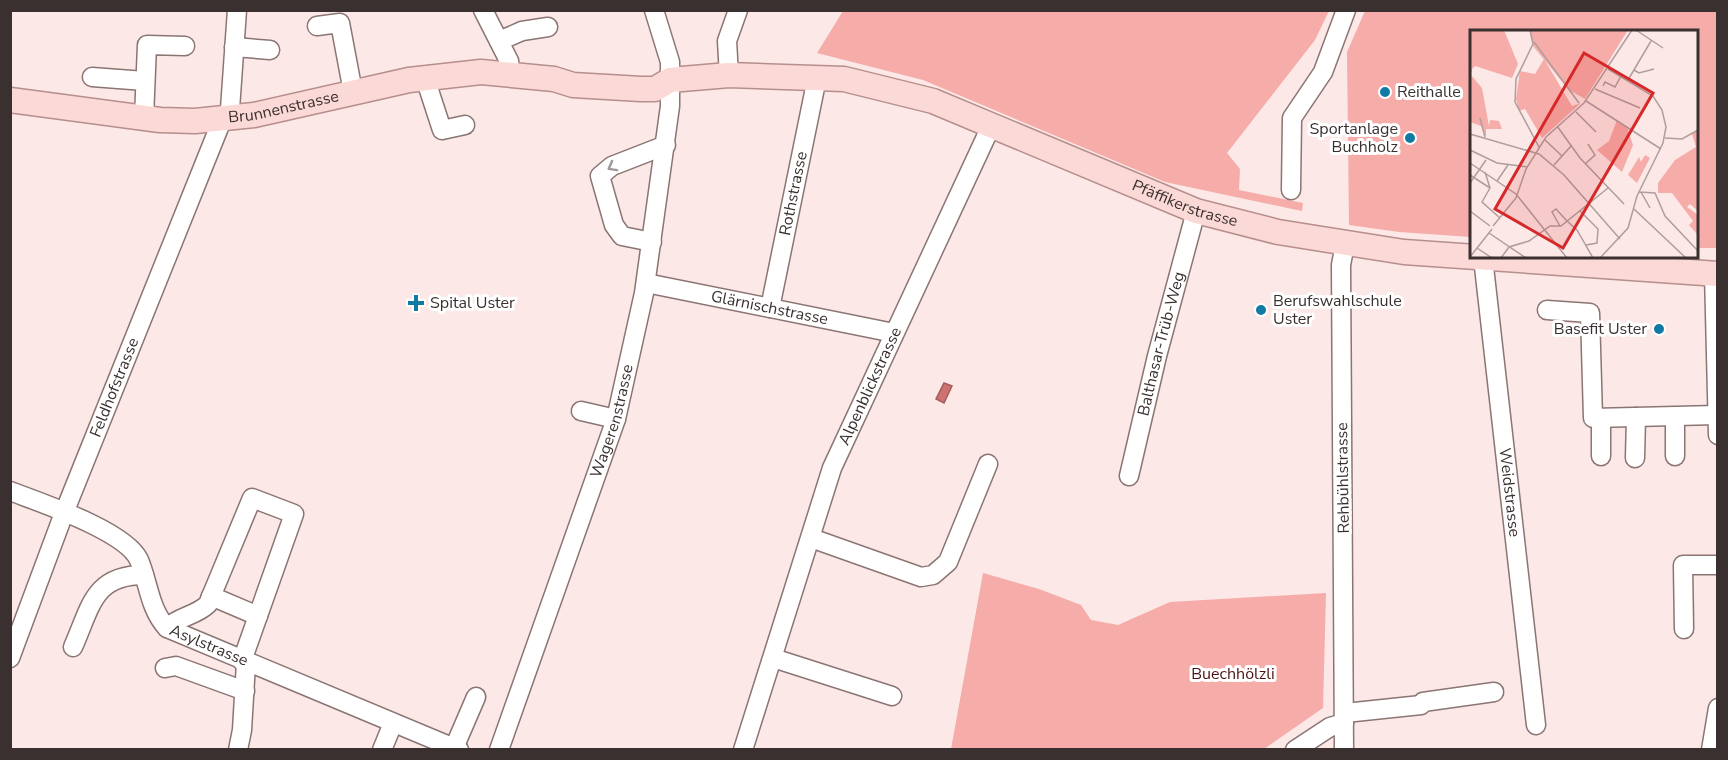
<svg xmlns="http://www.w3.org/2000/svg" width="1728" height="760" viewBox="0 0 1728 760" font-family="'Nunito Sans',sans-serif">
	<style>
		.green { fill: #f6aca8 }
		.water { fill: #cf726f; stroke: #a25e5c; stroke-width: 1.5 }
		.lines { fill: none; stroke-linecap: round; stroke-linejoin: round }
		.minor-casing { stroke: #8a7573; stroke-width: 21 }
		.major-casing { stroke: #b68e8b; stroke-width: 27 }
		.minor { stroke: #fff; stroke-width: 18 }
		.major { stroke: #fbd9d7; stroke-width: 24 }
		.oneway { stroke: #9c9897 }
		.poi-dot { fill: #117aa4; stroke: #fff; stroke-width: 2 }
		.labels { text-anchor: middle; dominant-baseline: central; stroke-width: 6; stroke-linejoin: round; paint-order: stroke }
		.poi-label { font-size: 16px; fill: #39302f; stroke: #fff; text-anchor: start }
		.street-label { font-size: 16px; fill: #39302f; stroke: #fff }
		.park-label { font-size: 16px; fill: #4c1113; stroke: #fff }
		.inset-road { fill: none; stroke: #ae9e9d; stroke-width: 1.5 }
		.view { fill: #d62828; fill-opacity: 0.15; stroke: #d62828; stroke-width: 3 }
		.inset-edge { fill: none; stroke: #39302f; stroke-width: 3 }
	</style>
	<rect width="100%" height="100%" fill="#fce8e7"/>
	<g class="green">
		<path d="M843,11H1329L1315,40L1227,153L1240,169L1239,190L1303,203L1302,211L1165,182L923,80L817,53Z"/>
		<path d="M1365,11H1717V248H1697L1696,32H1472L1471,237L1399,232L1349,225L1347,52Z"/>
		<path d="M983,573L1039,589L1081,605L1091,620L1118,625L1170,602L1326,593L1323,708L1264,749H951Z"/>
	</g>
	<path class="water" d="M944,383L952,386L944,403L936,399Z"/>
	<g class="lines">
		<defs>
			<g id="minor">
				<path d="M483,10L509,61L511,75"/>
				<path d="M317,26L340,23L353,92"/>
				<path d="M499,41L522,31L548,27"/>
				<path d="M234,47L270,50"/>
				<path d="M729,75L727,41L738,10"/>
				<path d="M92,77L145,81"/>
				<path d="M425,78L442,130L465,125"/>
				<path d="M144,118L147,45L185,46"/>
				<path d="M1291,190L1292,118L1323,72L1346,10"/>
				<path d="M652,242L622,236L614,225L600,176L612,166L666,145"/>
				<path id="s1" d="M1483,258L1536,725"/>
				<path d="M1714,273L1718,435"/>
				<path id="s2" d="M646,283L894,333"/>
				<path id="s3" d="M770,308L817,78"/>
				<path d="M1547,310L1590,313L1593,418L1717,415"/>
				<path d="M581,411L616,419"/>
				<path d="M1601,456V418"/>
				<path d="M1675,456V417"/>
				<path d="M1635,458L1636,417"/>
				<path id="s4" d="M1129,476L1157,356L1196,211"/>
				<path id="s5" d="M10,491C41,503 126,531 139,560C149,584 149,608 167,628L459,750"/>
				<path d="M811,538L921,577L933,575L948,562L988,464"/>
				<path d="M211,596L258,616"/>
				<path d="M167,628C179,616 196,616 208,604L252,498L294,514L242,661"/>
				<path d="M1684,629L1683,565H1718"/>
				<path d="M73,647C91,607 93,575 144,575"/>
				<path id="s6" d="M10,658L64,513L222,120L230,109L237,10"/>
				<path d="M773,658L892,696"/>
				<path d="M165,668L176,666L245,691"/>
				<path d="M1345,713L1421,705L1423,702L1494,692"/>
				<path d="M454,748L476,697"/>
				<path d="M238,750L242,730L246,663"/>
				<path d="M382,750L393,723"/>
				<path id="s7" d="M499,750L616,419L644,293L670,106V62L654,10"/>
				<path id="s8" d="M743,750L832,468L992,124"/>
				<path d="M1295,750L1330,727L1344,723"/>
				<path d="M1344,750L1341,265L1345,244"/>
				<path d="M1711,750L1718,708"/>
			</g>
			<g id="major">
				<path id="s9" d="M10,100L160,120L195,121L254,115L409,80L481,72L554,79L573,85L641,89H655L670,80L729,75L844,79L933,101L1196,211L1278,232L1404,252L1718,274"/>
			</g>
		</defs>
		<use href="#minor" class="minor-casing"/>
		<use href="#major" class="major-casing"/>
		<use href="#minor" class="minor"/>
		<use href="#major" class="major"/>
	</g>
	<defs><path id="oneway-chevron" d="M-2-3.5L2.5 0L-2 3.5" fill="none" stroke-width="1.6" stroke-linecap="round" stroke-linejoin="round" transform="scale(1.5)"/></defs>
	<use class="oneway" href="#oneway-chevron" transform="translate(612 167) rotate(151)"/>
	<g class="poi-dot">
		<circle cx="1385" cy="92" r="6"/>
		<circle cx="1410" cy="138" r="6"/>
		<path d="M413 294h6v6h6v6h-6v6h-6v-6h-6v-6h6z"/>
		<circle cx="1261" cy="310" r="6"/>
		<circle cx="1659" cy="329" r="6"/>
	</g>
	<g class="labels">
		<g class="poi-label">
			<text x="1397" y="92">Reithalle</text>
			<text x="1398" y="129" text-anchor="end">Sportanlage<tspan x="1398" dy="18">Buchholz</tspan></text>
			<text x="1273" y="301">Berufswahlschule<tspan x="1273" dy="18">Uster</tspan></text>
			<text x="430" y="303">Spital Uster</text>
			<text x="1647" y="329" text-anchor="end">Basefit Uster</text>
		</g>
		<g class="street-label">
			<text stroke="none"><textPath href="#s9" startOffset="276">Brunnenstrasse</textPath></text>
			<text stroke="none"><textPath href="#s3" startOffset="117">Rothstrasse</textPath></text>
			<text stroke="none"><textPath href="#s9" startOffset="1208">Pfäffikerstrasse</textPath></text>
			<text stroke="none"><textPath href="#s2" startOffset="126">Glärnischstrasse</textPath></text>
			<text stroke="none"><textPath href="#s4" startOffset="136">Balthasar-Trüb-Weg</textPath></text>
			<text stroke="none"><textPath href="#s8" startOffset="386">Alpenblickstrasse</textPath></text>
			<text stroke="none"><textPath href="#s6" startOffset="290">Feldhofstrasse</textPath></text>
			<text stroke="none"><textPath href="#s7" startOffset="348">Wagerenstrasse</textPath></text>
			<text transform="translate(1343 478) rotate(-91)">Rehbühlstrasse</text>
			<text stroke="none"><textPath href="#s1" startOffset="236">Weidstrasse</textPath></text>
			<text stroke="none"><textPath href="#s5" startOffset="268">Asylstrasse</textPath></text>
		</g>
		<g class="park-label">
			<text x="1233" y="674">Buechhölzli</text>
		</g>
	</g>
	<g transform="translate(1470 30)">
		<rect width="228" height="228" fill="#fce8e7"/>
		<path d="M0,0H34L48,34L42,48L5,36L2,39L1,45L12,58L19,96L20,90L29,91L32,99H16V107L11,96L0,92ZM60,0H158L115,69L99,60L63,16ZM74,29L102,76L111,73L72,108L55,79L49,81L46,69L50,41L65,44ZM147,90L157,97L163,115L152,142L127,120L139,111ZM228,100V181L220,174L217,177L228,185V205L219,195L223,191L202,163H188V153L205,130L226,117L222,104ZM175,125L180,128L167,153L158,145L169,127L171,132Z" fill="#f6aca8"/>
		<path class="inset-road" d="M60,0L63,14L46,49L45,72L69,117M166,0L193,18M64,12L109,73M164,40L169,43L184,39M158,50L181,11M133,56L135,52L145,57L151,46M125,59L170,78M116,71L191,119M106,82L126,102M10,88L15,107M87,96L110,128L154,174M0,104L69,124L94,145L150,209M195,108L212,109L228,100M74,109L92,126M0,120L27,133L58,137M0,133L46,164L97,228M115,134L125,125L118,114M84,135L101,116M15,142L20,158L12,172L30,188M0,145L20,158M27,151L38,135M0,153L16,130M169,162L185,163L195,186L228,221M171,162L180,178M164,179L216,228M0,181L20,196M110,181L128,199L127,213L116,215M97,191L107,200L123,228M23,196L46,168L56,139L76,107L114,73L162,0M90,196L82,182L86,179L97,191M19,203L56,228M7,218L22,228M0,227L22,199M31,228L39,217L59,211L80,196H91L138,158M130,228L158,198L167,166L193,113L196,97L192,80L183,66L138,39"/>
		<path class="view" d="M114,23L183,63L93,218L25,179Z"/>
		<rect width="228" height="228" class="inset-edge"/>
	</g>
	<rect width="1728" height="760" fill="none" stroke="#39302f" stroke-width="24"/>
</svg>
